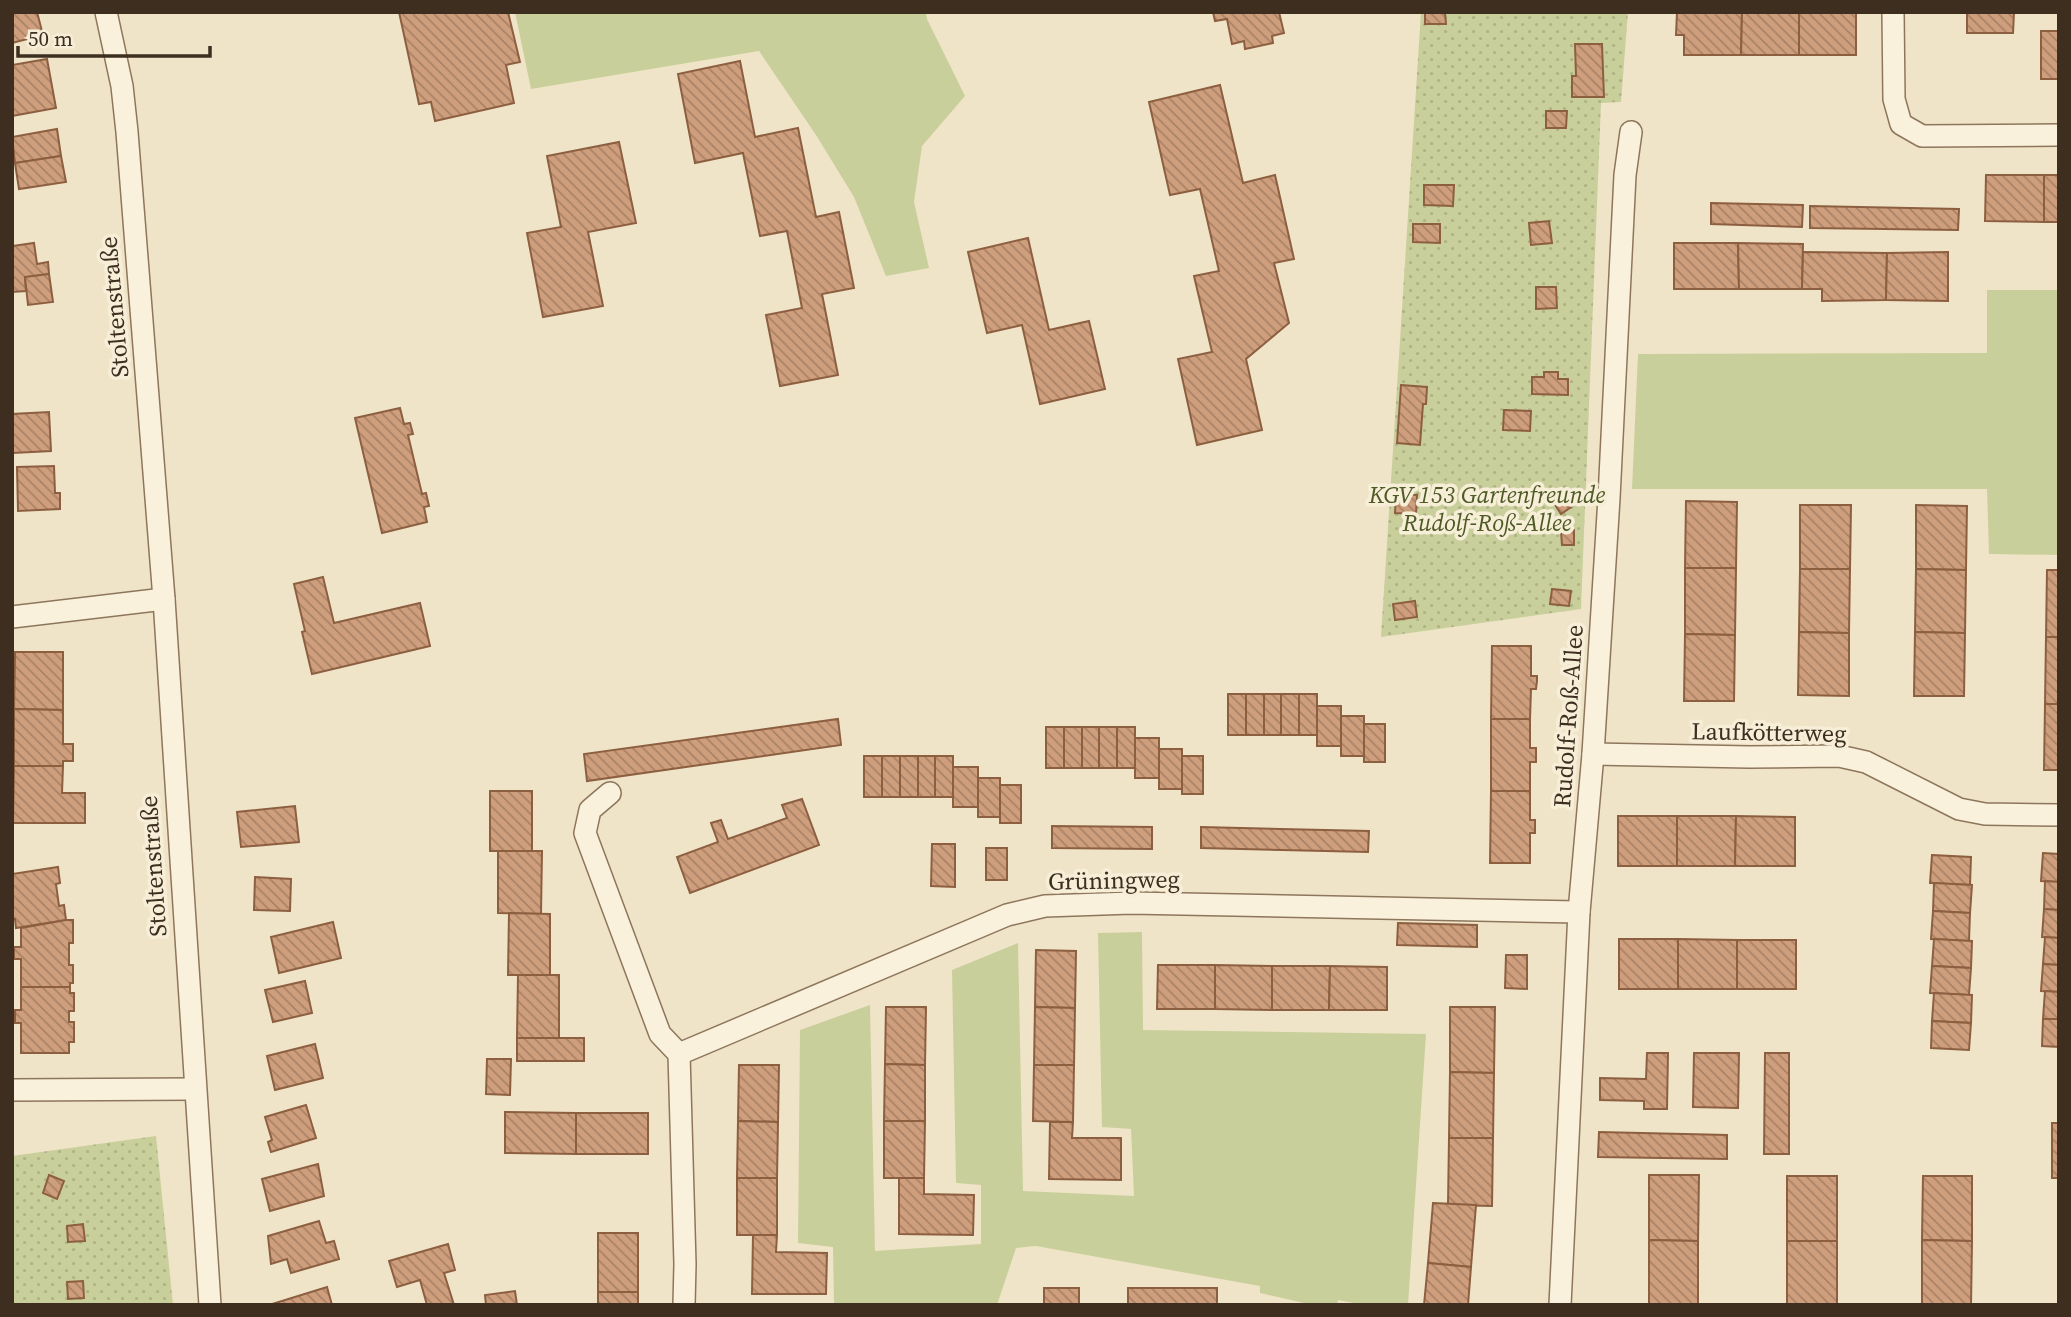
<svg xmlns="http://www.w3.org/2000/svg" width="2071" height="1317" viewBox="0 0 2071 1317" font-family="'Source Serif 4',serif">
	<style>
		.green { fill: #c9cf9b }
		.garden { fill: url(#garden-dots) }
		.building { fill: url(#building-back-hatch); stroke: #8d5f41; stroke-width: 2 }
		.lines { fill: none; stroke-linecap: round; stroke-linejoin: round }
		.minor-casing { stroke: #8d765c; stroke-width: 24 }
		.minor { stroke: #faf1dc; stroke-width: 21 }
		.labels { text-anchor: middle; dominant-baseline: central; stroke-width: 7; stroke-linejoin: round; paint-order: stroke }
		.street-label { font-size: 24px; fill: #3d2e20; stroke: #f7eed8 }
		.park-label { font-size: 24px; font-style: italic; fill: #4d5a26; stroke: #f7eed8 }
	</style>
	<defs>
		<pattern id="garden-dots" width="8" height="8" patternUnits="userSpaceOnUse" patternTransform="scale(1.75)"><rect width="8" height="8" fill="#c9cf9b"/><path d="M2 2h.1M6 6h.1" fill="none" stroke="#aeb285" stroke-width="1.8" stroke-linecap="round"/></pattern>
		<pattern id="building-back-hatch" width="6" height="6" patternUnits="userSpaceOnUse" patternTransform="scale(1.75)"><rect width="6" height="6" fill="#cf9f7d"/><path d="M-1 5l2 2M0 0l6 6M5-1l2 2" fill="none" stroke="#a98266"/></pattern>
	</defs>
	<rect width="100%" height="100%" fill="#f0e4c8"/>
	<g class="green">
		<path d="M515,12H926L927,19L965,96L922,146L914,202L929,268L886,276L854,197L816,135L759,51L531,89Z"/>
		<path d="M1987,290H2059V555L1989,554L1987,489H1632L1638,354L1987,353Z"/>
		<path d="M1142,932L1143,1030L1426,1034L1408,1305H1364L1338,1300L1337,1305H1313L1260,1293V1286L1036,1246L1016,1248L997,1305H812L834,1303L833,1247L798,1243L800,1030L870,1005L875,1251L981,1244V1185L956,1183L952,970L1018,943L1023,1191L1134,1196L1131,1129L1102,1127L1098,933Z"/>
	</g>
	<g class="garden">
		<path d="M1421,12H1628L1621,102L1601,103L1581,609L1381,637Z"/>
		<path d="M156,1136L173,1305H12V1156Z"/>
	</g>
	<g class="building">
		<path d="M12,12H37L43,35L12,43Z"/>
		<path d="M399,12H508L520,62L506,65L514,103L435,121L431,102L419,104Z"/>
		<path d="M1213,12H1279L1284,33L1272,36L1273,43L1245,49L1244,41L1232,44L1227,19L1215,21Z"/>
		<path d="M1425,12H1445L1446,24H1425Z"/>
		<path d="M1677,12H1742L1741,55H1684V35H1676Z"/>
		<path d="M1742,12H1799V55H1741Z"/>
		<rect x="1799" y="12" width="57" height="43"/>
		<path d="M1967,12H2014L2013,33H1967Z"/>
		<rect x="2041" y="31" width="18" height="48"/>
		<path d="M1575,44H1602L1604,97H1572V76H1576Z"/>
		<path d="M47,59L56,108L12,116V65Z"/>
		<path d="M740,61L755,137L798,128L816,217L839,212L854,288L822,294L838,375L780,386L766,315L802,308L787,231L760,236L743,153L695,163L678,74Z"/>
		<path d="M1220,85L1243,183L1275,175L1294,259L1274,263L1289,323L1246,359L1262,430L1197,445L1178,359L1212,352L1194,276L1219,271L1200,189L1170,195L1149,102Z"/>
		<path d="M1546,111H1567L1566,128H1546Z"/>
		<path d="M57,129L61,156L15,163L12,137Z"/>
		<path d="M619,142L636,223L588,232L603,306L543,317L527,233L561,227L547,156Z"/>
		<path d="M61,156L66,182L19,189L15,163Z"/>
		<path d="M1986,175H2044V222L1985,221Z"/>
		<rect x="2044" y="175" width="15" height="47"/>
		<path d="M1424,185H1454L1453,206L1424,205Z"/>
		<path d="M1711,203L1803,205L1802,227L1711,224Z"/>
		<path d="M1810,206L1959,209L1958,230L1810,228Z"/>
		<path d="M1549,221L1552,243L1531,245L1529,223Z"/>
		<path d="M1413,224H1440V243L1413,242Z"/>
		<path d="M1028,238L1049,330L1089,321L1105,389L1040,404L1022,325L987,333L968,252Z"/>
		<path d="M34,243L37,264L48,262L49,274L25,277L26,291L12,292V246Z"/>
		<path d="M1674,243H1738L1739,289H1674Z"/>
		<path d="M1738,243L1803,244L1802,289H1739Z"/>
		<path d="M1803,252L1887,253L1886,300L1822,301V289H1802Z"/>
		<path d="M1948,252V301L1886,300L1887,253Z"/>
		<path d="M49,274L53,302L28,305L25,277Z"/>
		<path d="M1536,287H1556L1557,308L1536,309Z"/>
		<path d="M1544,372H1558V379H1568V395L1532,394V377H1544Z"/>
		<path d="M1401,385L1427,387L1426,404H1423L1420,445L1397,443Z"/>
		<path d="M400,408L404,424L410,423L413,434L408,435L422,494L426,493L429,506L424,507L427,522L382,533L355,418Z"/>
		<path d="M1504,410L1531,411L1530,431L1503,430Z"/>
		<path d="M49,412L51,451L13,453L12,414Z"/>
		<path d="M54,466L55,493H60V509L18,511L17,467Z"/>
		<path d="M1569,490L1577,503L1561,514L1552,500Z"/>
		<path d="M1396,494L1417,495L1416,514L1395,513Z"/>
		<path d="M1686,501L1737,502L1736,568H1685Z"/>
		<path d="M1800,505H1851L1850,569H1800Z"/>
		<path d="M1916,505L1967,506L1966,570L1916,569Z"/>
		<path d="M1574,530V545H1562L1561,531Z"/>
		<path d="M1685,568H1736L1735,635L1685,634Z"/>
		<path d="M1800,569H1850L1849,633L1799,632Z"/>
		<path d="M1916,569L1966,570L1965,633L1915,632Z"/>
		<path d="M2047,570H2059V637H2046Z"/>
		<path d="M323,577L334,623L420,603L430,646L312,674L302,632L305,631L294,584Z"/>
		<path d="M1552,589L1571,591L1569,606L1550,604Z"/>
		<path d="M1415,601L1417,617L1395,620L1393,604Z"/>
		<path d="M1799,632L1849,633V696L1798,695Z"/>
		<path d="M1915,632L1965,633L1964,696H1914Z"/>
		<path d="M1685,634L1735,635L1734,701H1684Z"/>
		<path d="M2046,637H2059V704H2045Z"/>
		<path d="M1492,646H1531V676H1537V681L1536,689H1531L1530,719H1491Z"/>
		<path d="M15,652H63V710L14,709Z"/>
		<rect x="1228" y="694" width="18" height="41"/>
		<rect x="1246" y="694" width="18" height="41"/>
		<rect x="1264" y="694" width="17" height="41"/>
		<rect x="1281" y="694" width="18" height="41"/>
		<rect x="1299" y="694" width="18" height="41"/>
		<path d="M2045,704H2059V770H2044Z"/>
		<rect x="1317" y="706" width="24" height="40"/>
		<path d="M14,709L63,710V744H73V761H63V766H14Z"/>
		<rect x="1341" y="716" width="23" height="40"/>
		<path d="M838,719L841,745L587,781L584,754Z"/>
		<path d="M1491,719H1530V748H1536V762H1530V791H1491Z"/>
		<rect x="1364" y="724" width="21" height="38"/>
		<rect x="1046" y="727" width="18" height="41"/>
		<rect x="1064" y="727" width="18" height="41"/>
		<rect x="1082" y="727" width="17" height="41"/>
		<rect x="1099" y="727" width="18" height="41"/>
		<rect x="1117" y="727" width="18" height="41"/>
		<rect x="1135" y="738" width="24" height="40"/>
		<rect x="1159" y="749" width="23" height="40"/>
		<rect x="864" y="756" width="18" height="41"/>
		<rect x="882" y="756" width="18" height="41"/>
		<rect x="900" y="756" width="18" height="41"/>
		<rect x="918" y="756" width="17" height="41"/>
		<rect x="935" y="756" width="18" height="41"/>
		<rect x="1182" y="756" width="21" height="38"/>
		<path d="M14,766H63L62,793H85V823H13Z"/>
		<rect x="953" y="767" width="25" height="40"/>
		<rect x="978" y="778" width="22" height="39"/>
		<rect x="1000" y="785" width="21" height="38"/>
		<rect x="490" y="791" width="42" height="60"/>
		<path d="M1491,791H1530V820H1535V833H1530V863H1490Z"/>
		<path d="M802,799L819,845L690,893L677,857L718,842L711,823L721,820L728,839L787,818L782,805Z"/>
		<path d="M295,806L299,842L241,847L237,812Z"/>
		<rect x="1618" y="816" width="59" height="50"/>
		<path d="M1677,816H1736L1735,866H1677Z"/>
		<path d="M1736,816L1795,817V866H1735Z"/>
		<path d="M1052,826L1152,827V849L1052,848Z"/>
		<path d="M1201,827L1369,831L1368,852L1201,848Z"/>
		<path d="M932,844H955V887L931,886Z"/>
		<rect x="986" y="848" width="21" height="32"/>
		<path d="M498,851H542L541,914L498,913Z"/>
		<path d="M2043,853L2059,854V882L2041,881Z"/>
		<path d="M1932,855L1971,857L1970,885L1930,883Z"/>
		<path d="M58,867L60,883L56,884L59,906L64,905L66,920L16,928L15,919H12V874Z"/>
		<path d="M255,877L291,879L290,911L254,910Z"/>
		<path d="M2045,881L2059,882V910L2044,909Z"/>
		<path d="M1934,883L1972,885L1970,913L1933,911Z"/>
		<path d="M2044,909L2059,910V938L2042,937Z"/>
		<path d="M1933,911L1970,913L1969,941L1931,939Z"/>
		<path d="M509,913L550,914V975H508Z"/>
		<path d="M66,920H73V943H69V965H73V983H70V987H21V959H14V947H21V928Z"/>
		<path d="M333,922L341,958L279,973L271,937Z"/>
		<path d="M1398,923L1477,925V947L1397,945Z"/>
		<path d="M2045,937L2059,938V965L2043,964Z"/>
		<rect x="1619" y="939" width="59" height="50"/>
		<path d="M1678,939L1737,940V989H1678Z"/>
		<path d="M1934,939L1972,941L1971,968L1932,966Z"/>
		<rect x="1737" y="940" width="59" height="49"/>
		<path d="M1036,950L1076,951L1075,1008L1035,1007Z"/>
		<path d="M1506,955H1527V989L1505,988Z"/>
		<path d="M2043,964L2059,965V992L2041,991Z"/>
		<path d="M1158,965H1215V1009H1157Z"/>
		<path d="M1215,965L1272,966V1010L1215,1009Z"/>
		<path d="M1272,966H1330L1329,1010H1272Z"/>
		<path d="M1330,966L1387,967V1010H1329Z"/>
		<path d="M1932,966L1971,968L1969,995L1930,993Z"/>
		<path d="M518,975H559V1038H517Z"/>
		<path d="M305,981L312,1013L273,1022L265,990Z"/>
		<path d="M21,987H70V993H74V1011H69V1022H74V1042H69V1053H21V1023H15V1010H21Z"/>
		<path d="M2045,991L2059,992V1019H2043Z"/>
		<path d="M1934,993L1972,995L1971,1023L1932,1021Z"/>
		<path d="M886,1007H926L925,1065L885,1064Z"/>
		<path d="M1035,1007L1075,1008L1074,1065H1034Z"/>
		<path d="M1450,1007H1495L1494,1073L1450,1072Z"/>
		<path d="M2043,1019H2059V1047L2042,1046Z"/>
		<path d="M1932,1021L1971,1023L1969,1050L1931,1048Z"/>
		<rect x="517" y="1038" width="67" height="23"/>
		<path d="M315,1044L323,1078L275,1090L267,1056Z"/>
		<path d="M1647,1053H1668L1667,1109H1644V1101L1600,1100V1078L1646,1079Z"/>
		<path d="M1694,1053H1739L1738,1108L1693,1107Z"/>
		<path d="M1765,1053H1789V1154H1764Z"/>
		<path d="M487,1059H511L510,1095L486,1094Z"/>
		<path d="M885,1064L925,1065V1121H884Z"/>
		<path d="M739,1065H779L778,1122L738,1121Z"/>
		<path d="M1034,1065H1074L1073,1122L1033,1121Z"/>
		<path d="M1450,1072L1494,1073L1493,1138H1449Z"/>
		<path d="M306,1105L316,1138L271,1152L268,1142L272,1140L265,1117Z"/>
		<path d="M505,1112L576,1113V1154L505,1153Z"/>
		<rect x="576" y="1113" width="72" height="41"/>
		<path d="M738,1121L778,1122L777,1178H737Z"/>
		<path d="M884,1121H925L924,1178H884Z"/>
		<path d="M1050,1122H1073L1072,1138H1121V1180L1049,1179Z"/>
		<rect x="2052" y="1123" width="7" height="55"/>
		<path d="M1599,1132L1727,1135V1159L1598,1157Z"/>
		<path d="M1449,1138H1493L1492,1206L1448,1205Z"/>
		<path d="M318,1164L324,1196L270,1211L262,1179Z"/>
		<path d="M49,1175L64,1181L57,1199L43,1193Z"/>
		<path d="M1649,1175H1699L1698,1241L1649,1240Z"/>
		<rect x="1787" y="1176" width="50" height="65"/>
		<path d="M1923,1176H1972V1241L1922,1240Z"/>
		<rect x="737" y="1178" width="40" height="57"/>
		<path d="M899,1178H924V1194L974,1195L973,1235L899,1234Z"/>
		<path d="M1433,1203L1476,1205L1471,1267L1428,1263Z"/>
		<path d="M319,1221L326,1243L334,1241L339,1259L291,1273L287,1259L271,1264L268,1236Z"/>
		<path d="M83,1224L85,1241L68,1242L67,1226Z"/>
		<rect x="598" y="1233" width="40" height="59"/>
		<path d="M753,1235H777L776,1252L827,1253L826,1294H752Z"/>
		<path d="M1649,1240L1698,1241V1305H1649Z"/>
		<path d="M1922,1240L1972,1241L1971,1305H1922Z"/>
		<rect x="1787" y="1241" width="50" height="64"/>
		<path d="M448,1244L455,1270L444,1273L454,1305H427L420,1280L397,1287L389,1261Z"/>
		<path d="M1428,1263L1471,1267L1468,1305H1424Z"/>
		<path d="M83,1281L84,1298L68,1299L67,1282Z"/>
		<path d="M327,1287L332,1305H269Z"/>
		<rect x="1044" y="1288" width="35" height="17"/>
		<rect x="1128" y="1288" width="89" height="17"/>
		<path d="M515,1291L517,1305H486L485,1295Z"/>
		<rect x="598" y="1292" width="40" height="13"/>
	</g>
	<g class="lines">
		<defs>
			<g id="minor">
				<path d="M106,12L122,86L127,132L164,599L210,1305"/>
				<path d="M1893,12L1894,99L1901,124L1922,136L2059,135"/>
				<path d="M12,617L164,599"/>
				<path d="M1593,754L1749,757L1839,756L1866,762L1959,809L1985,814L2059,815"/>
				<path d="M610,793L590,810L585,833L660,1034L679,1054"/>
				<path d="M12,1090L194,1089"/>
				<path d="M684,1305L685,1264L679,1054L1007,915L1045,906L1131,903L1579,912"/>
				<path d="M1560,1305L1579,912L1593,754L1609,498L1625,175L1631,132"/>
			</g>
		</defs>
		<use href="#minor" class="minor-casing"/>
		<use href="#minor" class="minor"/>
	</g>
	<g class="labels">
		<g class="street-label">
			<text transform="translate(114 307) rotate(-95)">Stoltenstraße</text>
			<text transform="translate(1568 716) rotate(-86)">Rudolf-Roß-Allee</text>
			<text transform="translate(1769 732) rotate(1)">Laufkötterweg</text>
			<text transform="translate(153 866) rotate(-94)">Stoltenstraße</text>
			<text transform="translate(1114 880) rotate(-1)">Grüningweg</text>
		</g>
		<g class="park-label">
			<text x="1487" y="494">KGV 153 Gartenfreunde<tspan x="1487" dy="28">Rudolf-Roß-Allee</tspan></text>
		</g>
	</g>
	<rect width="2071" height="1317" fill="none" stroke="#3d2e20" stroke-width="28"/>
	<path d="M18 46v10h192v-10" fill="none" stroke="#3d2e20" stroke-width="3.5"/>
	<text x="28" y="46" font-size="21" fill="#3d2e20" stroke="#f7eed8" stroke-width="5" paint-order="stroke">50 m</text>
</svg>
